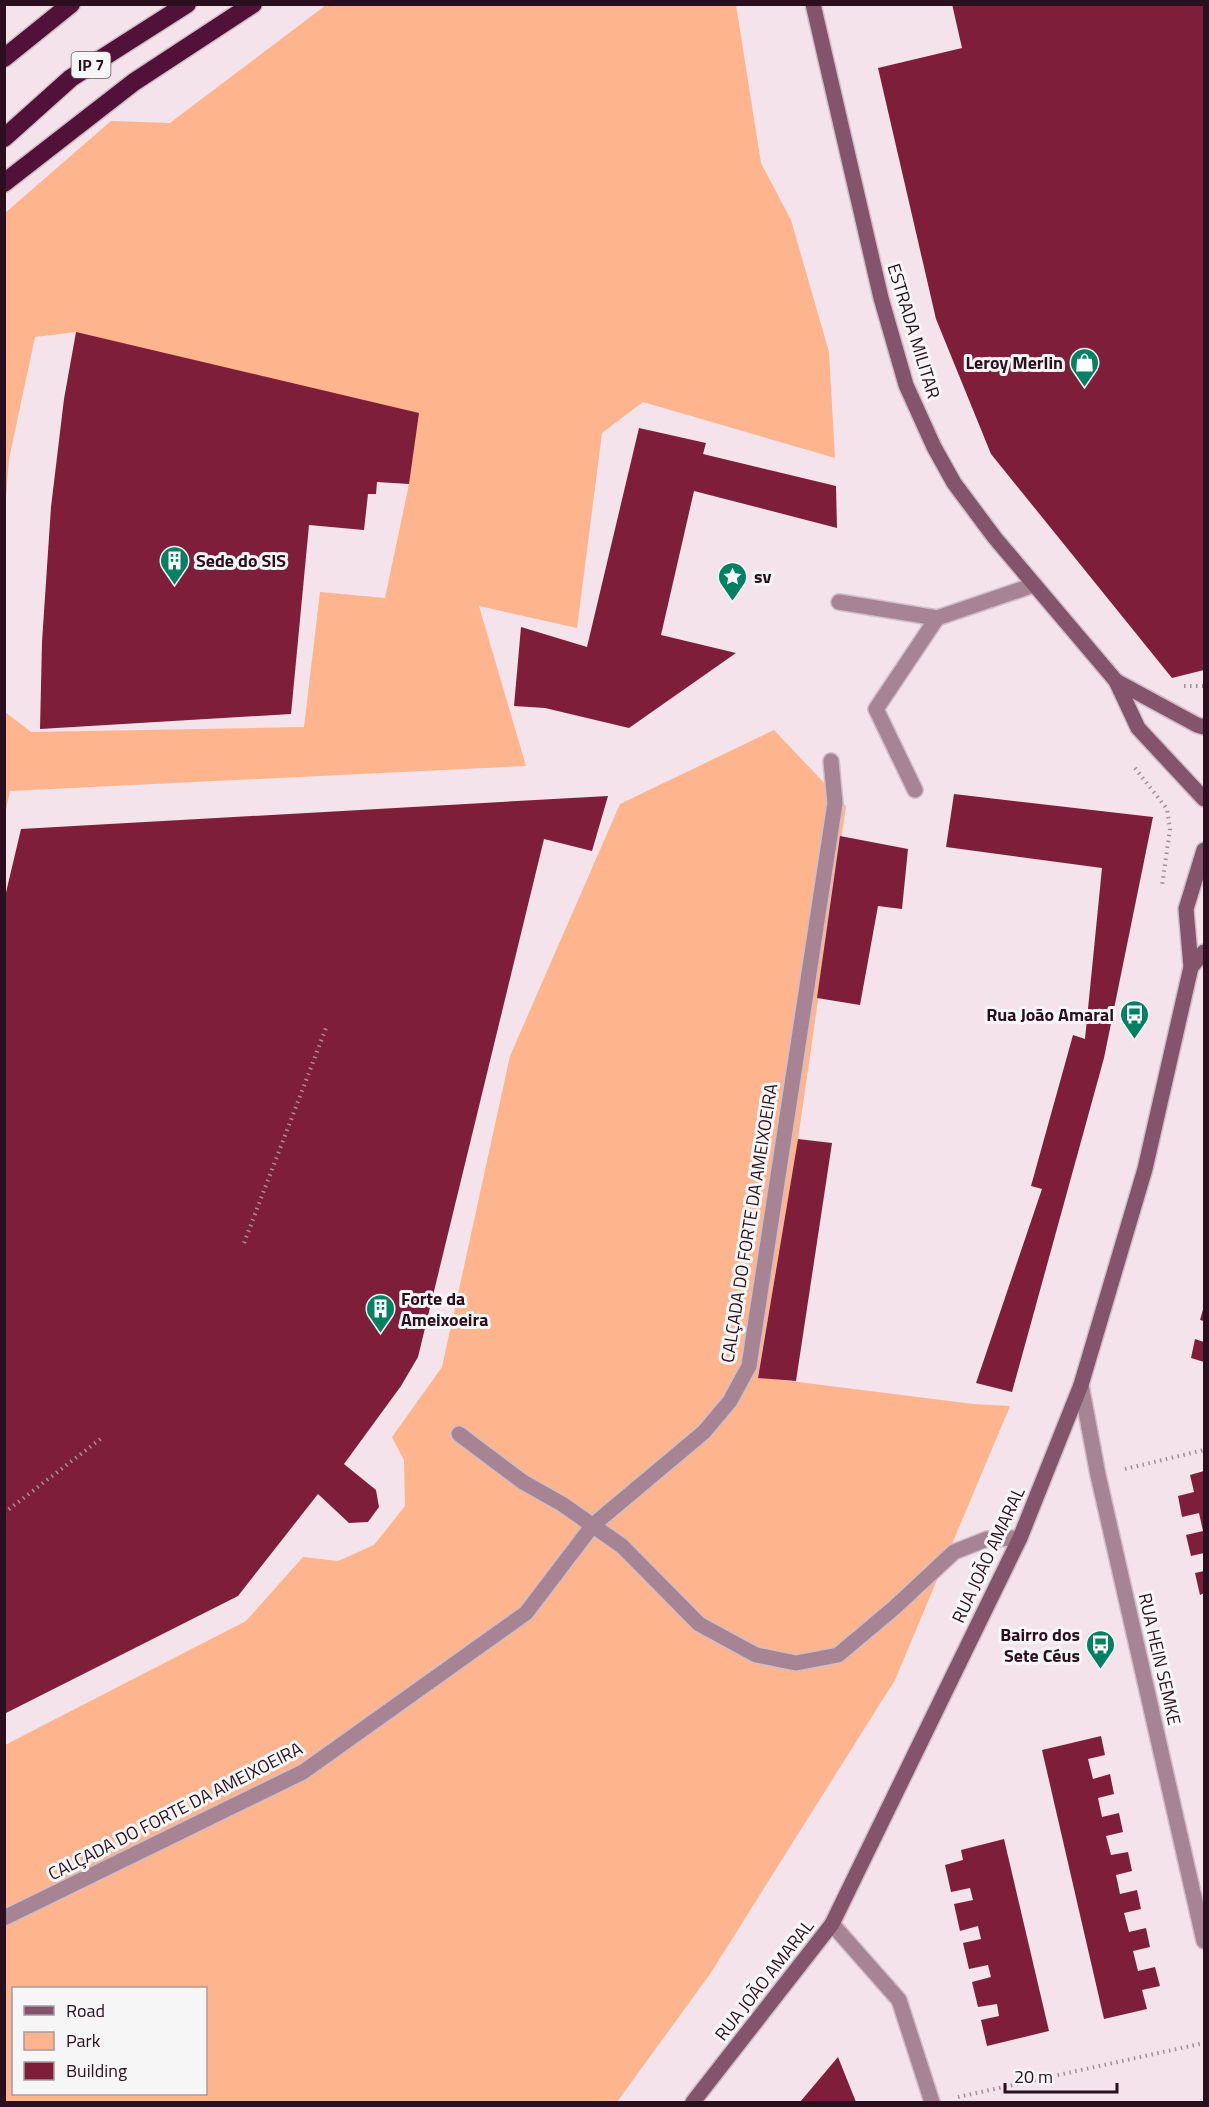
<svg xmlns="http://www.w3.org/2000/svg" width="1209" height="2107" viewBox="0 0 1209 2107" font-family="'Titillium Web',sans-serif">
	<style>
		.green { fill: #feb48d; fill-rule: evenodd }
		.building { fill: #7f1e3a }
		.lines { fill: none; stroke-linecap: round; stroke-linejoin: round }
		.lane-casing { stroke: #d0bdc6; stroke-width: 18 }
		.street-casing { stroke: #d0bdc6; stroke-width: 18 }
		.secondary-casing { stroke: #d0bdc6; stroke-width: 18 }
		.highway-casing { stroke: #d0bdc6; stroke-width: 21 }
		.path { stroke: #a38e98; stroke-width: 4; stroke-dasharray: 1.5 4.5; stroke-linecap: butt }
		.lane { stroke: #a68494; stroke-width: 15 }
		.street { stroke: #a68494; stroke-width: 15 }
		.secondary { stroke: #83546c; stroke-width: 15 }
		.highway { stroke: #521138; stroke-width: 18 }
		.labels { text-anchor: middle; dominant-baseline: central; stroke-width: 6; stroke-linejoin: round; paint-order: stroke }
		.shield { fill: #f6f6f6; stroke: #68545f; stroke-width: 1.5 }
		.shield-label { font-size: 16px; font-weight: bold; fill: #2b0f1e }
		.street-label { font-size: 18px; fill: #2b0f1e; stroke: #f6f6f6 }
		.poi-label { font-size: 18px; font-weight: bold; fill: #2b0f1e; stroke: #f6f6f6; text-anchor: end }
	</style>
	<rect width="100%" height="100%" fill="#f4e3eb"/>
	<g class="green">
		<path d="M326,5H736L761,163L791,220L829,352L835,458L643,402L602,433L577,628L479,606L526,766L10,791L5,814V712L31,732L304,727L320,592L385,598L409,484L76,332L35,337L9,459L5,511V213L111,121L170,123Z"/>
		<path d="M774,730L846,806L798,1139L758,1377L973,1404L1010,1406L895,1680L710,1974L617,2102H5V1745L246,1621L303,1557L338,1561L374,1545L405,1506L404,1460L392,1437L442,1367L510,1056L620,804ZM14,1988H206V2094H14Z"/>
	</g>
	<g class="building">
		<path d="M952,4H1204V670L1172,678L991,454L936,319L878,68L962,48Z"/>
		<path d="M76,332L419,413L409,484L377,482L376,494H368L364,530L309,525L291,714L40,729L42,642L51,507L64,399Z"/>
		<path d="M639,428L706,443L703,454L836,486L837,528L694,491L661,635L736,653L629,728L545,708L514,706L521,627L587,647Z"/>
		<path d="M954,794L1153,817L1104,1058L1012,1392L976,1383L1042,1189L1031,1186L1073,1035L1085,1039L1102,868L946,847Z"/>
		<path d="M608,796L592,851L544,839L418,1357L401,1386L344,1464L376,1490L379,1507L368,1522L349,1523L318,1494L238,1596L4,1714V901L21,829Z"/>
		<path d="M840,836L908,849L902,909L878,906L860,1005L817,998Z"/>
		<path d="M798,1139L832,1143L796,1381L758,1378Z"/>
		<path d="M1204,1306V1321L1200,1320Z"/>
		<path d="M1195,1339L1204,1342V1362L1191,1358Z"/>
		<path d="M1204,1471V1553L1191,1556L1186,1535L1203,1531L1199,1513L1182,1517L1178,1496L1194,1492L1190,1475Z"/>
		<path d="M1204,1571V1593L1200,1595L1195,1573Z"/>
		<path d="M1101,1736L1105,1755L1088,1759L1093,1779L1110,1774L1114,1794L1098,1798L1102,1817L1119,1813L1123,1832L1106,1836L1111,1855L1128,1852L1132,1871L1116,1875L1120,1894L1137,1890L1141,1909L1124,1913L1129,1932L1146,1928L1150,1947L1133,1951L1138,1971L1155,1967L1160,1986L1142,1990L1147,2009L1104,2019L1042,1750Z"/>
		<path d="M1004,1839L1049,2031L987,2046L981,2020L999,2016L997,2004L978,2007L972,1982L991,1977L988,1965L969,1969L963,1943L981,1939L978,1926L960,1931L954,1904L973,1900L970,1888L951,1892L945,1865L963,1860L961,1850Z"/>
		<path d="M838,2057L856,2102H800Z"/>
	</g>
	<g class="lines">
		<defs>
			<g id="lane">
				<path d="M839,602L937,618L1034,585"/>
				<path d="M915,790L876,709L937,618"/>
				<path d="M459,1434L523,1482L562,1504L622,1546L699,1624L756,1655L796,1663L838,1655L894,1608L954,1552L987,1539L1020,1538"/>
				<path d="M4,1918L303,1772L526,1613L593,1525L704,1432L730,1401L749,1366L835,803L831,761"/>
			</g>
			<g id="street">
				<path d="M1081,1385L1098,1475L1204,1941"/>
				<path d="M832,1924L899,2000L932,2102"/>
			</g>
			<g id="secondary">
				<path d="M813,4L881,298L906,385L934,447L954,483L995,538L1116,681L1138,728L1204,799"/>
				<path d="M1116,681L1197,725L1204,727"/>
				<path d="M1191,967L1204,952"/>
				<path d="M693,2102L832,1924L1020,1538L1081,1385L1145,1169L1191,967L1186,909L1204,850"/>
			</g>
			<g id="highway">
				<path d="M4,58L71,4"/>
				<path d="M4,138L71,78L187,4"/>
				<path d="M4,183L134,82L253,4"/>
			</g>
		</defs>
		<use href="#lane" class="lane-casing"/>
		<use href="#street" class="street-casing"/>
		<use href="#secondary" class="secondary-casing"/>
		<use href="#highway" class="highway-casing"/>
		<g class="path">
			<path d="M1184,686H1204"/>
			<path d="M1135,768L1167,809L1170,829L1162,886"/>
			<path d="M244,1243L326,1028"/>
			<path d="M1125,1469L1204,1450"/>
			<path d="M4,1513L103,1437"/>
			<path d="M958,2097L1204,2043"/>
		</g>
		<use href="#lane" class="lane"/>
		<use href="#street" class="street"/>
		<use href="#secondary" class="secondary"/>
		<use href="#highway" class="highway"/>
	</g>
	<defs>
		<symbol id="shop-pin" viewBox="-11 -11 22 30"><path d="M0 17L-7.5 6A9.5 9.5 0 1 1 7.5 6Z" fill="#008162" stroke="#f6f6f6"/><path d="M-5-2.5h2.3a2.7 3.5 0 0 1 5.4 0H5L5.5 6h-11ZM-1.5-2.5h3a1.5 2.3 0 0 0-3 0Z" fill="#fff"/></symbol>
		<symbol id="building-pin" viewBox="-11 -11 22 30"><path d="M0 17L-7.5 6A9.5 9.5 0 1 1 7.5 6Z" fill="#008162" stroke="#f6f6f6"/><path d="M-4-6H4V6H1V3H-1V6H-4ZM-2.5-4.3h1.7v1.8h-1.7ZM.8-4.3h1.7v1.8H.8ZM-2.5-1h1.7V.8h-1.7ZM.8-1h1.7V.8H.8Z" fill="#fff"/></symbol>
		<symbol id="sight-pin" viewBox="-11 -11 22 30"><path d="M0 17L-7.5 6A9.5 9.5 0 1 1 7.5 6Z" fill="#008162" stroke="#f6f6f6"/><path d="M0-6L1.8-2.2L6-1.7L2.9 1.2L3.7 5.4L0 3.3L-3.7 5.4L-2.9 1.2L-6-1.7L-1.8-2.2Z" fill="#fff"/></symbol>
		<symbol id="bus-pin" viewBox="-11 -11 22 30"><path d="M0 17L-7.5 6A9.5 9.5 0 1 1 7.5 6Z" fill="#008162" stroke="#f6f6f6"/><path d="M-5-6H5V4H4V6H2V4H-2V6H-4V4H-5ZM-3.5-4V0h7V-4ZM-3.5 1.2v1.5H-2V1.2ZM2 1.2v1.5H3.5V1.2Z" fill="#fff"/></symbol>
	</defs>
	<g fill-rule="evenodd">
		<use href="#shop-pin" x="1068" y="346" width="33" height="45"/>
		<use href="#building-pin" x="158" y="544" width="33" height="45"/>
		<use href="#sight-pin" x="716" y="560" width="33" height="45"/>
		<use href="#bus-pin" x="1118" y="998" width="33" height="45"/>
		<use href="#building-pin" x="364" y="1292" width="33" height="45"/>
		<use href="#bus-pin" x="1084" y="1628" width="33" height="45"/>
	</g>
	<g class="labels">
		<rect class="shield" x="71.5" y="52" width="39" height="26" rx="4.5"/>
		<g class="shield-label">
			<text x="91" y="65">IP 7</text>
		</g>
		<g class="street-label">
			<text transform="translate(914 331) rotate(73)">ESTRADA MILITAR</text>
			<text transform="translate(749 1223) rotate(-81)">CALÇADA DO FORTE DA AMEIXOEIRA</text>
			<text transform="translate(988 1555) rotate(-65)">RUA JOÃO AMARAL</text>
			<text transform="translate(1160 1659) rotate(77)">RUA HEIN SEMKE</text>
			<text transform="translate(175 1811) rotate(-27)">CALÇADA DO FORTE DA AMEIXOEIRA</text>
			<text transform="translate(764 1980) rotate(-52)">RUA JOÃO AMARAL</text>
		</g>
		<g class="poi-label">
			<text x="1063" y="362">Leroy Merlin</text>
			<text x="196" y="560" text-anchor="start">Sede do SIS</text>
			<text x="754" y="576" text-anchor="start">sv</text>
			<text x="1114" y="1014">Rua João Amaral</text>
			<text x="401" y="1298" text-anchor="start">Forte da<tspan x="401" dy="21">Ameixoeira</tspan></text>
			<text x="1080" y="1634">Bairro dos<tspan x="1080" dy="21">Sete Céus</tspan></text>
		</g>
	</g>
	<rect width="1209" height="2107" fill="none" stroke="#2b0f1e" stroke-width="12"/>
	<rect x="12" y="1987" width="195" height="108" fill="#f6f6f6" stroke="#a59aa0" stroke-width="1.5"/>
	<rect x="24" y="2006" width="30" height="9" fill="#83546c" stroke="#a59aa0" stroke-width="1.5"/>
	<text x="66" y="2017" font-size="18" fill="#2b0f1e">Road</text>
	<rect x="24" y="2032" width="30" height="18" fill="#feb48d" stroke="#a59aa0" stroke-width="1.5"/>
	<text x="66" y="2047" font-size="18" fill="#2b0f1e">Park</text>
	<rect x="24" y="2062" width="30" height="18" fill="#7f1e3a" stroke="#a59aa0" stroke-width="1.5"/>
	<text x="66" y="2077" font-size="18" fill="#2b0f1e">Building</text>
	<path d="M1005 2083v9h112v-9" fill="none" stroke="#2b0f1e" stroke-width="3"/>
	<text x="1014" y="2083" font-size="18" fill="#2b0f1e" stroke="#f6f6f6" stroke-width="4.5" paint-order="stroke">20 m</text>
</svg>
